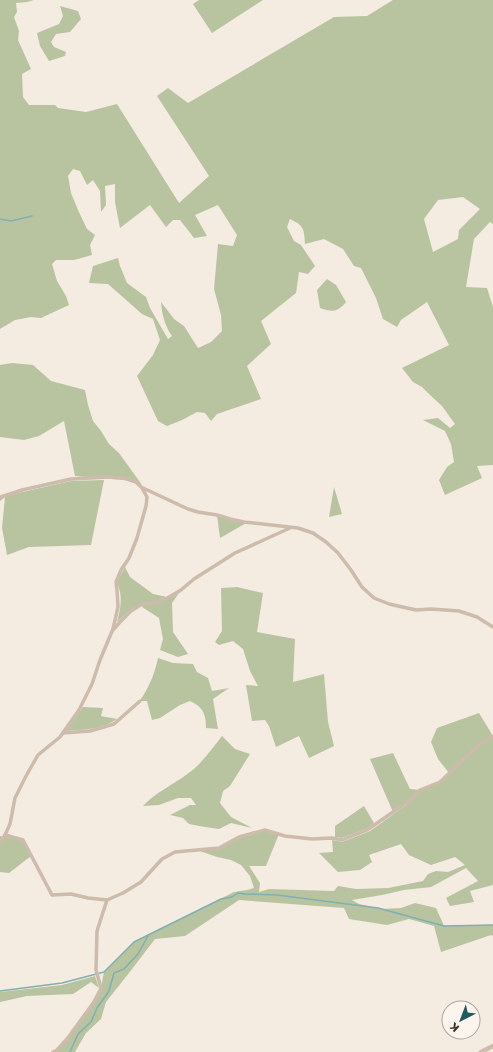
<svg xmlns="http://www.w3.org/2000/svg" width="493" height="1052" viewBox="0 0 493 1052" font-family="'Golos Text',sans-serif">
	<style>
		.green { fill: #b8c4a0; fill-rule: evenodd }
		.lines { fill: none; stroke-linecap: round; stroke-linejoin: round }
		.stream { stroke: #7fb0b2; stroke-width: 1.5 }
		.minor { stroke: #cdbbac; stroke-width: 3.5 }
		.tertiary { stroke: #cdbbac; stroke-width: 4.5 }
	</style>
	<rect width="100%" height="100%" fill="#f4ebe1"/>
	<g class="green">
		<path d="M0,0H34L27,2L16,3L17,12L14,17L19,31L18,40L31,69L22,74L23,97L29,105H55L58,108L86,112L117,104L179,203L209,176L157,96L168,88L188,103L334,17L367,16L393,0H493V224L490,222L474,239L466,287L487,288L493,307V465L477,466L482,478L445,495L439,480L447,467L454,462L451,444L445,431L423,420L438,418L450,428L455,424L442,406L430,395L422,387L413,382L402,368L449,345L427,302L401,320L397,327L383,319L376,298L361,268L354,266L343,249L324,239L305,244C304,228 304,226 290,219L287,227L294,241L301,245L315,266L308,274L299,272L296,293L261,321L271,344L247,366L261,399L217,414L211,421L205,413L197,412L182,420L167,426L158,421L137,376L153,355L160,340L153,319L142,314L108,284L89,283L93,266L118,258L120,266L127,283L146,297L150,308L168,339L172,336C165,326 162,315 161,302L174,319L184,326L198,348L211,342L222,331L221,315L214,289L218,244L233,246L237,235L218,205L195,215L207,236L194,238L180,220H173L166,227L150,205L120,228L115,202V184L105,186L106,205L101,212L100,191L93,180L87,185L80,171L73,169L68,176L71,193L78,210L87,229L95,235L90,245L92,255L74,260H56L52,264L57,281L66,296L69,305L41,318L31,317L15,320L0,329ZM463,197L480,209L459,230L458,239L433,252L424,219L438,200Z"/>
		<path d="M199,0H263L212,33L193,4Z"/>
		<path d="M60,6L78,11L81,19L70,32L56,34L51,42L54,47L66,52L65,56L49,61L40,46L37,33L59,24L63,16Z"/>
		<path d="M327,279L336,285L346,302C337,313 332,312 320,308L317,290Z"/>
		<path d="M12,363L33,365L51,381L85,390L88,405L93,421L101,431L109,444L119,453L142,485L135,481L75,476L64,421L39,436L24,440L0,437V365Z"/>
		<path d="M104,480L91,545L29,547L7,555L2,528L5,497L0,501V498L5,496L71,481Z"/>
		<path d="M334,487L342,514L329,517Z"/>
		<path d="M217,515L248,522L220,538Z"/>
		<path d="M125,567L130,577L153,594L167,597L130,610L117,622C121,607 123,597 117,582Z"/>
		<path d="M237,587L263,593L257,632L295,639L293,682L324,674L328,722L334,746L309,758L299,736L276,747L269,726L265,720L252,721L246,685L258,686L250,671L243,649L233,641L219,645L215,642L222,631L221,588Z"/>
		<path d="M179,593L172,603L173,632L188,654L178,657L160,650L163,639L159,618L142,607L143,605C160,604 164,602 179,593Z"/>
		<path d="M158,658L173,663L193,664L197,672L208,678L212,691L229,688L213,699L218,729L206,728C206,714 203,707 190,701L180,705L160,718L152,720L147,701H141V699C149,687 155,673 158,658Z"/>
		<path d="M83,707L103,708L101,716L117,719C104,729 82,730 66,731Z"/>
		<path d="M479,713L493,736V885L470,891L474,902L450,906L446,898L478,881L466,868L431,887L404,890L382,895L352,900L359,904L381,909L401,908L415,903L436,908L444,926L493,925V936L491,935L441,952L434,926L409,919L387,925L349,919L344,908L239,900L185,936L155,939L129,973L106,1002L101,1019L86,1033L75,1052H54L57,1050L80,1021L101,988L104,972L134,942L234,892L247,890L254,888L250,876L241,865L231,860L217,857L197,850L219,848L239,837L265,830L279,834L266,866H249L260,883L259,892L269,889L334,891L338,886L356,889L388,888L423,881L428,874L436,871L448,872L465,865L455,857L431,865L409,855L401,844L369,855L372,862L360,870L338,872L319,853L333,852L332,840L342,842L370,831L409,803V802L393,812L370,759L393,753L410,789L420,790L440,782L449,773L438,759L431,742L437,728Z"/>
		<path d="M222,736L235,749L250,754L230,786L223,791L220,803L231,817L252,828L231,823L219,829L205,827L189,824L183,818L170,815L190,805H196L191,798H178L159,805L143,806C155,793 172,785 186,775C201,765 211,750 222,736Z"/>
		<path d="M364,806L374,823L366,829L342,838L335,837V826Z"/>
		<path d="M0,836L23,840L31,856L9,873L0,872Z"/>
		<path d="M95,976L99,988L91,982L73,994L27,996L0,1002V992L62,985Z"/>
	</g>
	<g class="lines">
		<g class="stream">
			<path d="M0,219L11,221L32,216"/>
			<path d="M0,991L62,983L104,972L134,942L221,899L232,897L238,893L245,894L277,895L378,908L444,926L493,925"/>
			<path d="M70,1052L78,1034L91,1022L97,1008L109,991L114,973L124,969L138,954L148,936"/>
		</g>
		<g class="minor">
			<path d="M143,488L188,509L198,512L217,515L230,519L244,522L298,528L313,533L326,542L338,553L351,570L362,587L374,598L389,604L416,610L431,609L459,611L477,617L493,627"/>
			<path d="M0,497L22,490L71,479L109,477L124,478L136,482L142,488L147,497L146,506L137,538L129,558L121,570L116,582L117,590L118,607L113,629L100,660L92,684L79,710L60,737L38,755L26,776L15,798L10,824L5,835"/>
			<path d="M114,629L120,622L131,611L142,604L154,603L164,600L181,590L194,579L235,553L290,528"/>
			<path d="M63,733L90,731L114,724L140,701"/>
			<path d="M0,842L5,835L23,840L52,895L71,894L88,898L107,900L123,893L141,882L162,859L175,852L219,848L239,837L265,830L285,836L312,839L332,838L342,840L367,830L409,801L420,790L440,782L481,743L493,737"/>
			<path d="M53,1052L57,1050L67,1039L94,1002L101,988L96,970L97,931L107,900"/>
		</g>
		<path class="tertiary" d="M481,1052L493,1046"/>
	</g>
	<g transform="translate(461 1020) rotate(222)"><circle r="19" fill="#fbf5ee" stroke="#aea6a0"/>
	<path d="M0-3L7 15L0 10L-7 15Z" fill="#1f5a5e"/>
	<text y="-6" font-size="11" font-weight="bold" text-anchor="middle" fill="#3b302b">K</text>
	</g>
</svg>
